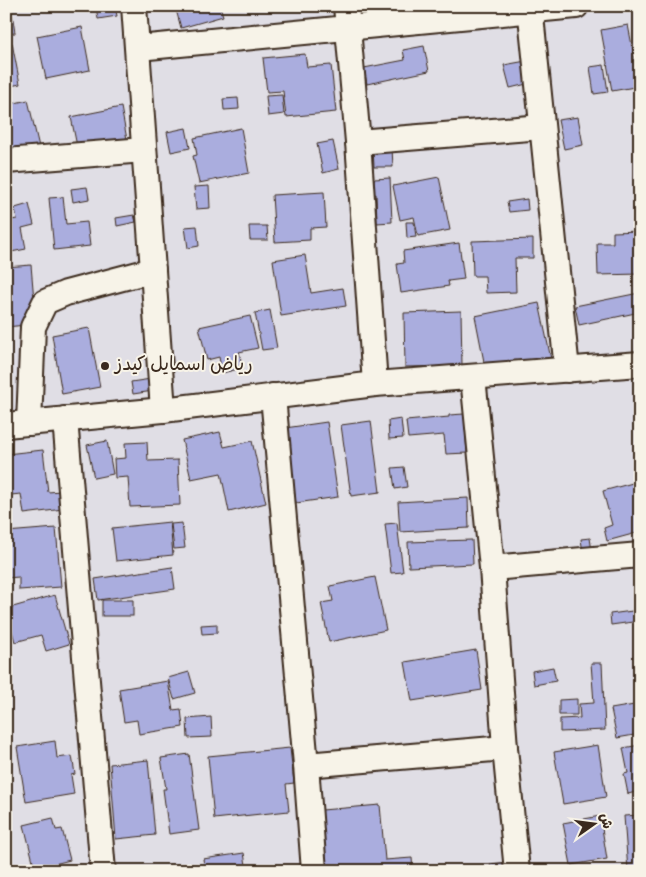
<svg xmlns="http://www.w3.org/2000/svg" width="646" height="877" viewBox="0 0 646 877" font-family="'Gochi Hand','Playpen Sans Arabic',sans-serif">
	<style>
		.building { fill: #aaadde; stroke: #3b2a1e }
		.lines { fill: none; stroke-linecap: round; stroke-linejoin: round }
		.street-casing { stroke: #3b2a1e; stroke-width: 28 }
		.street { stroke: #f7f3e8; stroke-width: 24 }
		.poi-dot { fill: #3b2a1e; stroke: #f7f3e8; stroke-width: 2 }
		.labels { text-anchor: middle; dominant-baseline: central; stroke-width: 4; stroke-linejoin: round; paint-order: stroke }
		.poi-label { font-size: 19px; fill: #3b2a1e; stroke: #f7f3e8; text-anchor: start }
	</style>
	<rect width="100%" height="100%" fill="#e0dee5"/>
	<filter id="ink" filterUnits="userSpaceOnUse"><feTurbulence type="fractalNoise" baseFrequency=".02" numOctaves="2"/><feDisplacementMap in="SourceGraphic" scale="10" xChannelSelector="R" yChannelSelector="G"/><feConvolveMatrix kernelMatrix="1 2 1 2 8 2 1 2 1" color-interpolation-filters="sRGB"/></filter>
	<g filter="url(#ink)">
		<g class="building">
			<path d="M6,6H11L15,33L6,34Z"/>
			<path d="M96,6H115L117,16L98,19Z"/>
			<path d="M175,6H220L223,16L181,28Z"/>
			<path d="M389,6H435V18L389,19Z"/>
			<path d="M628,25L640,86L612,91L601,30Z"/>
			<path d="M82,27L90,70L46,79L37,36Z"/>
			<path d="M12,43L20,84L6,87V44Z"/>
			<path d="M424,46L429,71L367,84L364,68L405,60L403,50Z"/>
			<path d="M305,54L307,67L331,65L336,112L286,117L283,91L267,92L263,58Z"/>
			<path d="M526,61L531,83L510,88L504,65Z"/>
			<path d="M604,65L608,92L594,94L590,67Z"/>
			<path d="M282,95L284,114L268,116L266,96Z"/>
			<path d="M238,98L239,109L224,110L223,99Z"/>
			<path d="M28,100L39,147L6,154V105Z"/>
			<path d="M121,107L128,145L79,156L71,117Z"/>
			<path d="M578,117L583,145L564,149L558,120Z"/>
			<path d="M186,128L190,148L171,152L167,132Z"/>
			<path d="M241,128L249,173L199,183L193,156L197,155L194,138Z"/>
			<path d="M333,141L339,169L323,173L317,144Z"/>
			<path d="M392,148L393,167H374L373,149Z"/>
			<path d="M439,177L450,230L418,236L414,217L400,220L393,186Z"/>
			<path d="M390,178L392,222L377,223L376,194L374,195V179Z"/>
			<path d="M209,186L210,208L196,209L194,187Z"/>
			<path d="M87,187L89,199L73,202L71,189Z"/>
			<path d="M324,192L326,227L310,228V240L275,242L272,195Z"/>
			<path d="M63,197L66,224L87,222L90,246L54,250L49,198Z"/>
			<path d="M527,199L528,210L509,212L507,202Z"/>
			<path d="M29,204L34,225L22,228L26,249L11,252L6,230V221L17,219L15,208Z"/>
			<path d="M134,215L136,222L117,226L116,218Z"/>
			<path d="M406,222H414L416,237L407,238Z"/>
			<path d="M197,226L199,246L188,248L185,227Z"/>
			<path d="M249,226H267L268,240H250Z"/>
			<path d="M640,231V274L598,275L597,243H613V232Z"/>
			<path d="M533,239V258H515L516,292L486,293L485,276H473L472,241Z"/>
			<path d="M459,243L464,279L448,281L449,286L401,293L397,264L404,263L403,251Z"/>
			<path d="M305,255L311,293L343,288L346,306L281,316L273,260Z"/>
			<path d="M31,265L36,324L6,327V267Z"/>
			<path d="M639,293L640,312L579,325L575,306Z"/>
			<path d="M539,303L551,359L486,372L475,316Z"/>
			<path d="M270,310L277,348L262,350L255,313Z"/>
			<path d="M461,311L462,366L405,367L404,313Z"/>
			<path d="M250,316L258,348L239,352L243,368L222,373L219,357L207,360L199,327Z"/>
			<path d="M89,328L100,387L62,394L52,335Z"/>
			<path d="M151,379L153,391L133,394L131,382Z"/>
			<path d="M464,414L467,453L446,454L444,435L408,438L406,421L449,417V415Z"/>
			<path d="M401,419L403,438L389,439L388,421Z"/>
			<path d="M371,421L380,492L351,496L341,425Z"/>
			<path d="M327,422L338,497L296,503L285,428Z"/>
			<path d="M220,432L224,447L252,441L266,503L229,512L221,473L191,479L182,440Z"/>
			<path d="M107,441L113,474L94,478L87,445Z"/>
			<path d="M147,442L148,461L178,460L180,505L130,507L128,477L115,478L114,459L126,458L125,443Z"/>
			<path d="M43,450L48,492L61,491L63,509L24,514L21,494L11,495L6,454Z"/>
			<path d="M404,467L407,487L395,489L392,468Z"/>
			<path d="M640,481V532L607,541L604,528L612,525L603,491Z"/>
			<path d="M468,498L469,528L400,532L398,502Z"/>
			<path d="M170,522L173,555L116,561L112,528Z"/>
			<path d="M182,523L185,548L174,549L171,524Z"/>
			<path d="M397,523L403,572L391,573L385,524Z"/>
			<path d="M56,528L61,587L19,590V577L6,578V532Z"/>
			<path d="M590,538L592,551L583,553L581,539Z"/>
			<path d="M472,540L473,564L409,567L408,542Z"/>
			<path d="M172,567L175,589L98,600L95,579Z"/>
			<path d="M375,577L386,630L329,642L321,603L333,601L330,586Z"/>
			<path d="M55,595L69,644L46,651L41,635L15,642L6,609Z"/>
			<rect x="102" y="600" width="31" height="16"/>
			<path d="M640,610V621L611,625L610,614Z"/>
			<path d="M217,624V633L202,634L201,625Z"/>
			<path d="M476,650L482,690L412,701L405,662Z"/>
			<path d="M591,663H602L605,730L560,732V719L580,718L579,704L594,703Z"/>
			<path d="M553,667L556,681L534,685L532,671Z"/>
			<path d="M189,672L195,693L174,699L168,678Z"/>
			<path d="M168,681L173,710L181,709L183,727L139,734L137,720L124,722L119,689Z"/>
			<path d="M577,699V715H559V700Z"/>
			<path d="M640,704V734L617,738L611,709Z"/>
			<path d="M211,717L212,737L188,738L187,719Z"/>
			<path d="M55,741L57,758L72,756L75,774L71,775L74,794L26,802L17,747Z"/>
			<path d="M598,745L606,797L563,804L554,752Z"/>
			<path d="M640,745V791L628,794L624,774L628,773L623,748Z"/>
			<path d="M290,748L294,783L286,784L289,811L214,819L208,756Z"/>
			<path d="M189,754L199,830L169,834L163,789H166L161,758Z"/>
			<path d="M148,760L155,835L116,839L110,764Z"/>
			<path d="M380,805L385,860L412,858L413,871H327L322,810Z"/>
			<path d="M640,815V871H628L624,816Z"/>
			<path d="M600,816L607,859L571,865L563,823Z"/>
			<path d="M53,818L56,830L62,829L70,860L35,869L24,825Z"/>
			<path d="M244,853L247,871H205L203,859Z"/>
			<path d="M506,862L507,871H481L491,870L490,864Z"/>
		</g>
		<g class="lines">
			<defs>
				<g id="street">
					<path d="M134,6L163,410"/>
					<path d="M346,6L358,142L375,384"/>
					<path d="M530,6L567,370"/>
					<path d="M138,48L576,6"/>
					<path d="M358,142L542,127"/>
					<path d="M6,161L144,150"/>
					<path d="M473,377L492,568L505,748L517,871"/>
					<path d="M273,396L306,765L314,871"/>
					<path d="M65,419L103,871"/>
					<path d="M29,423L33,327L45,302L66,293L153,270"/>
					<path d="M6,425L163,410L375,384L640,364"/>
					<path d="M492,568L640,555"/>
					<path d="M306,765L505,748"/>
				</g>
			</defs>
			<use href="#street" class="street-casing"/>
			<use href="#street" class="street"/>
		</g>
	</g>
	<circle class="poi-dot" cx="105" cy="366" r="5"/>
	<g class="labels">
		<g class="poi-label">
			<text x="115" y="366">رياض اسمايل كيدز</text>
		</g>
	</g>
	<rect width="646" height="877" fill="none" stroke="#f7f3e8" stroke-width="25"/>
	<rect x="12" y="12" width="621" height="852" fill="none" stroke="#3b2a1e" stroke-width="2" filter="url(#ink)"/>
	<g transform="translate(594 824) rotate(76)" stroke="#f7f3e8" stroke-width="4" paint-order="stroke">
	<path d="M0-4L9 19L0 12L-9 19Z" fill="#3b2a1e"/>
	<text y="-8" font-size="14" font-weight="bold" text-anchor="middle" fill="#3b2a1e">ش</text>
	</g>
</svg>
